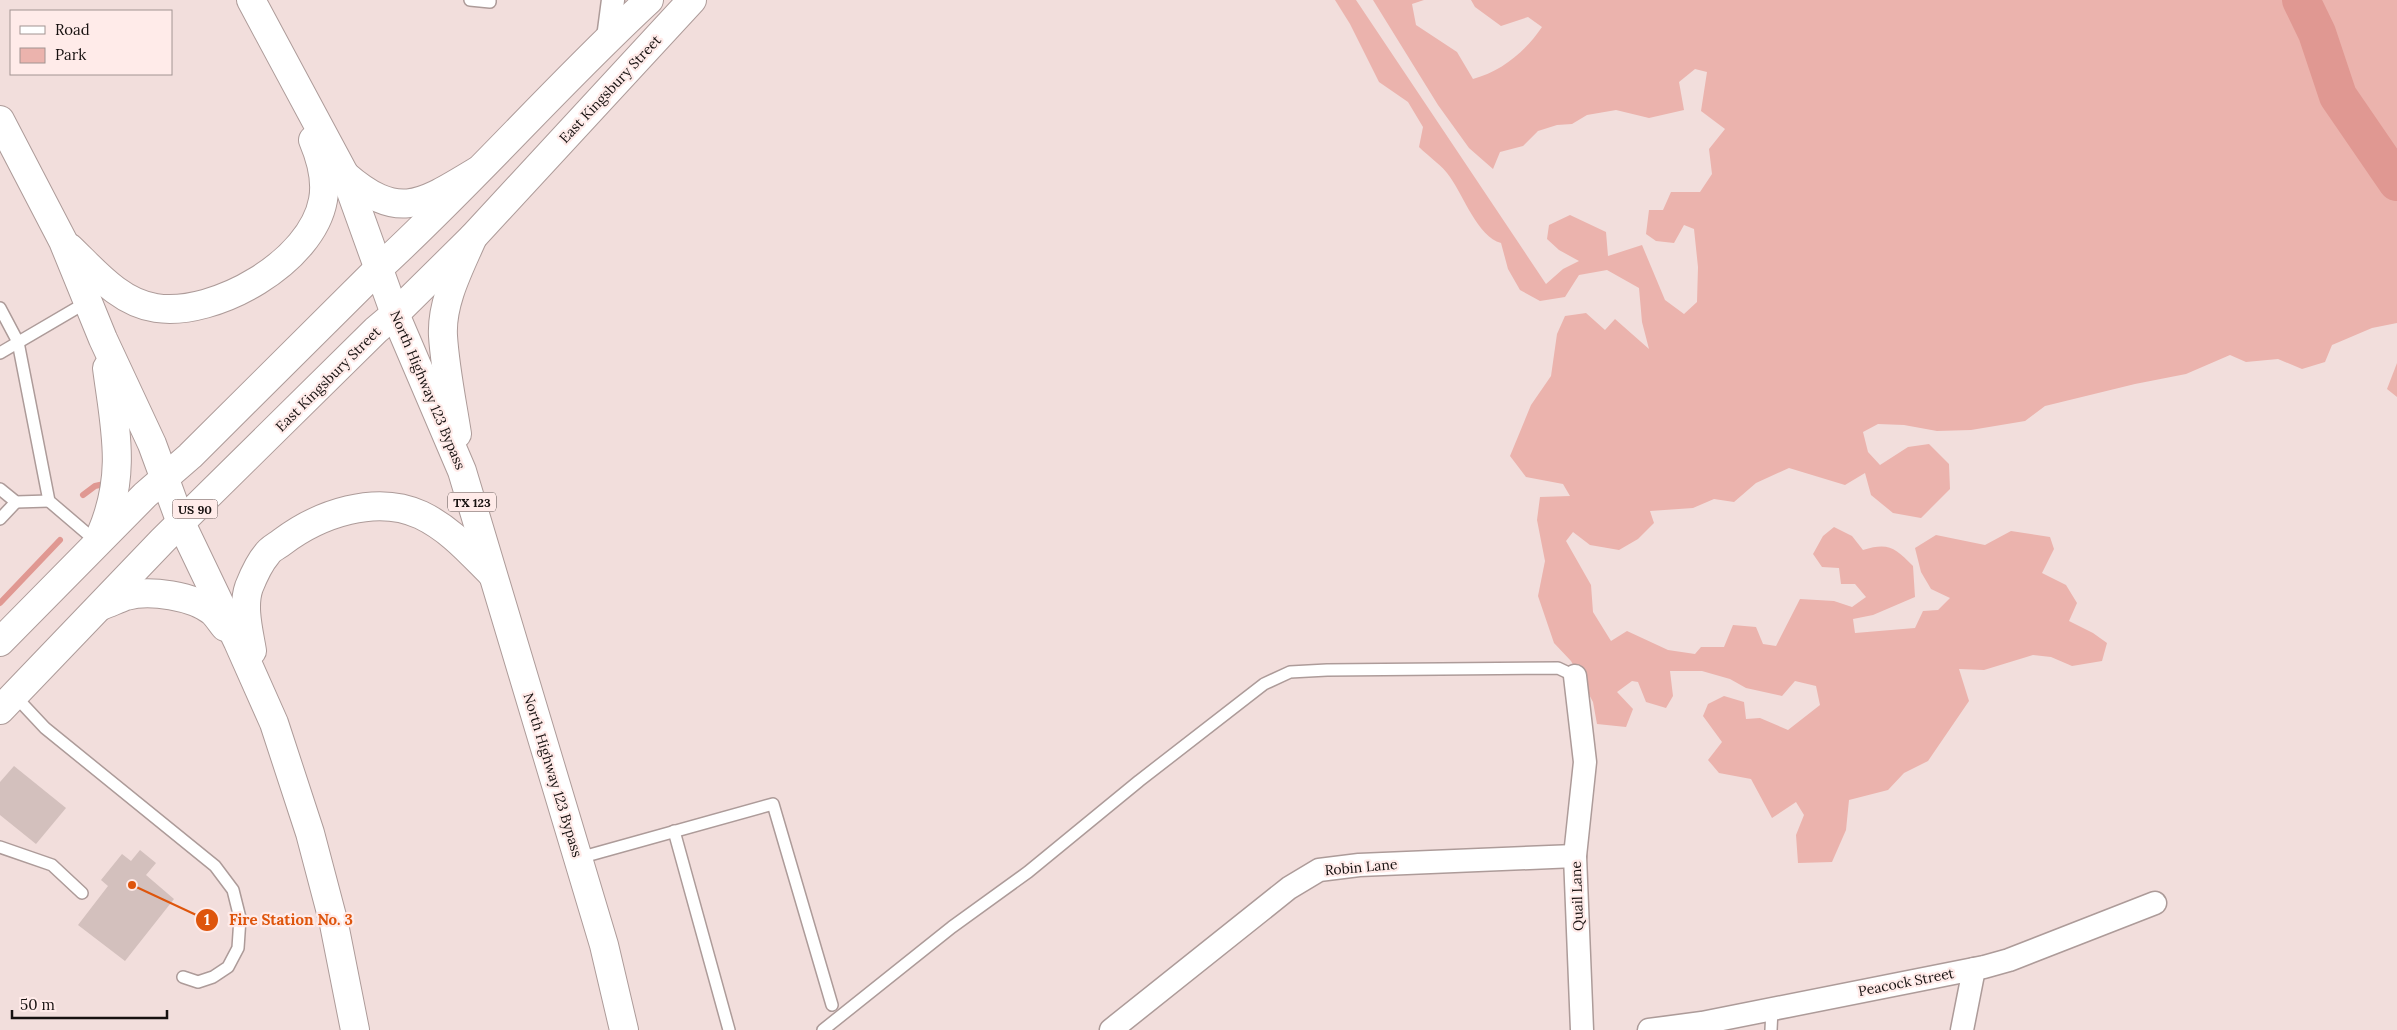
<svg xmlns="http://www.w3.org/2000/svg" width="2397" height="1030" viewBox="0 0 2397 1030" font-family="Lora,serif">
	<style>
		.green { fill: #ebb3ad }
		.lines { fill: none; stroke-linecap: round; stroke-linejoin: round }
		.stream { stroke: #e09892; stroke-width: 6 }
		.river { stroke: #e09892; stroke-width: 38 }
		.building { fill: #d3c0bd }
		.lane-casing { stroke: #ad9b99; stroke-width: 14 }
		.street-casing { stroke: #ad9b99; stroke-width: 25 }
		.secondary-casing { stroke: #ad9b99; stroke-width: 30 }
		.primary-casing { stroke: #ad9b99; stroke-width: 30 }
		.lane { stroke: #fff; stroke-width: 11 }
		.street { stroke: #fff; stroke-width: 22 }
		.secondary { stroke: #fff; stroke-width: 28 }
		.primary { stroke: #fff; stroke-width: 28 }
		.labels { text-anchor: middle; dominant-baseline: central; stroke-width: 4.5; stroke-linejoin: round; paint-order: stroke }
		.shield { fill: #ffebe9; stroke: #5d5251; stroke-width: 1 }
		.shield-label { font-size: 12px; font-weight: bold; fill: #171110 }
		.street-label { font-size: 14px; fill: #171110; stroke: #ffebe9 }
		.leader { fill: none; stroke: #de550c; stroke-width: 2 }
		.callout-dot { fill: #de550c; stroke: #ffebe9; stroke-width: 2 }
		.mark-label { font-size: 15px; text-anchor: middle; font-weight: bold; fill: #fff }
		.callout-label { font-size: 15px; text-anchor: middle; font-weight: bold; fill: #de550c; stroke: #ffebe9; stroke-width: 4.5; stroke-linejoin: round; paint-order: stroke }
	</style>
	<rect width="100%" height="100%" fill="#f2dedc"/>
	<g class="green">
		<path d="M1335,0H1356L1546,284L1563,269L1579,261L1559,250L1547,239L1549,225L1570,215L1606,232L1608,256L1642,245L1665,300L1684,314L1697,302L1698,267L1694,229L1684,225L1674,243L1656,241L1646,234L1649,210H1663L1671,192H1700L1712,174L1709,149L1725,129L1701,111L1707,72L1695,69L1679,82L1684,110L1649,118L1616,110L1587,115L1572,124L1557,125L1538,131L1523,146L1500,152L1493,169L1469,148L1438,105L1373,0H1424L1412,4L1416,25L1457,52L1473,79C1502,71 1525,52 1542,27L1528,17L1501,26L1475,7L1471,0H2397V323L2372,328L2332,345L2325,362L2302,369L2278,359L2246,362L2230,355L2186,374L2135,384L2045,406L2025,421L1971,430L1937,431L1904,425L1878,424L1863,432L1868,452L1880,465L1908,447L1929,444L1949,464L1950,489L1921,518L1893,513L1871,495L1865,473L1845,485L1789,468L1756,483L1734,502L1714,499L1693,508L1650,511L1654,523L1638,539L1619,550L1590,545L1573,532L1566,541L1591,585L1593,612L1611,641L1627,631L1668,650L1695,654L1701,647H1724L1733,625L1756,627L1763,644L1776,646L1800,599L1834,601L1852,607L1866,597L1855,584H1841L1839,568L1822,567L1813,554L1823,536L1834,527L1852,536L1863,550C1889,542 1895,548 1913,566L1915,597L1873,615L1853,619L1855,633L1915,628L1923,611L1938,610L1950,598L1931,589L1921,572L1915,548L1936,535L1985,545L2011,531L2050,537L2054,549L2042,573L2066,585L2077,603L2069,621L2093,633L2107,643L2102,661L2072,666L2051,657L2033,655L1984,670L1959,669L1969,701L1928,761L1904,773L1888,790L1849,800L1846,830L1832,862L1798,863L1796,835L1804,815L1796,802L1772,818L1751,779L1719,773L1708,760L1722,742L1703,716L1708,704L1724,696L1744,702L1746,719L1760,718L1788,730L1820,705L1816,686L1795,681L1782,696L1746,688L1730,679L1702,671H1670L1673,696L1666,708L1646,702L1638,682L1632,681L1617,692L1633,709L1626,727L1597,724L1593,702L1571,661L1554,643L1538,596L1545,561L1537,520L1540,497L1570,496L1563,484L1526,477L1510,456L1531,405L1551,376L1557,334L1565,316L1586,313L1605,330L1615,319L1649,349L1642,322L1639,288L1607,270L1579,275L1565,297L1540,301L1520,290L1508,269L1501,243C1478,237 1463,195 1450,177C1443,166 1429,157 1419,147L1423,127L1408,102L1379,82L1350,24Z"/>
		<path d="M2397,363V397L2387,389Z"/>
	</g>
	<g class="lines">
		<g class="stream">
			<path d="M83,495L95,486L104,484"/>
			<path d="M0,603L60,540"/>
		</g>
		<path class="river" d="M2301,0L2317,33L2338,96L2397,182"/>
	</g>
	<g class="building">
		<path d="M14,766L66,808L36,844L0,815V782Z"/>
		<path d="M140,850L156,863L146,875L174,899L125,961L78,925L108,886L101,880L122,854L131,861Z"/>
	</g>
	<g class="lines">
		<defs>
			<g id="lane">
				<path d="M470,0L490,2V0"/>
				<path d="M0,308L18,342L49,501L97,542"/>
				<path d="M0,353L87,302"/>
				<path d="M0,489L16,502L49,501"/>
				<path d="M0,519L16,502"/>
				<path d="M15,696L45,728L215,866L233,890L240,918L238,948L228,967L213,977L198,982L183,977"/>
				<path d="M674,831L729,1030"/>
				<path d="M0,847L52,865L82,893"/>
				<path d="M579,858L773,804L832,1005"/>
				<path d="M823,1030L952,927L1028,872L1139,781L1264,684L1290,672L1327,670L1558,668L1575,676"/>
				<path d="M1771,1030L1772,1009"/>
			</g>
			<g id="street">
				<path d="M608,38L613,0"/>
				<path d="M1575,676L1585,762L1575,856L1582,1030"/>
				<path d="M1111,1030L1289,888L1319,870L1359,865L1575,856"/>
				<path d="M1649,1030L1702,1023L1984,967L2009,960L2155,903"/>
				<path d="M1962,1030L1974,969"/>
			</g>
			<g id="secondary">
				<path d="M378,269C472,183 556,86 649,0"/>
				<path d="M395,314L473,237L692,0"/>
			</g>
			<g id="primary">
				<path d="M251,0L345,175L395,314L462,471L604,945L624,1030"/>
				<path d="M0,120L63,241L103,339L152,444L181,523L238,642L274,723L310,833L334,924L355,1030"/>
				<path d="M345,175C399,222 422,204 477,171"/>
				<path d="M70,248C94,271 120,303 156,308C215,317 312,262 323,200C327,179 321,159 313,140"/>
				<path d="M457,434C452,402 445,368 443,336C441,302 460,267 473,237"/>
				<path d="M101,534C127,474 115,429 107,368"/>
				<path d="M101,606C109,603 118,599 126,596C149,589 194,596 213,612C217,616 221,622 225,627"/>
				<path d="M0,642L145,495L190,456L378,269"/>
				<path d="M252,651C249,632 242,607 249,587C253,577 260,562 267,554C270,549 277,546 282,542C319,514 376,494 421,515C450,529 469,551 491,573"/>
				<path d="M0,710L163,540L376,330L395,314"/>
			</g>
		</defs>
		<use href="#lane" class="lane-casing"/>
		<use href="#street" class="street-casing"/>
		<use href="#secondary" class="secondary-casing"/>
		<use href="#primary" class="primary-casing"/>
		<use href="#lane" class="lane"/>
		<use href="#street" class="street"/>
		<use href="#secondary" class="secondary"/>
		<use href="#primary" class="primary"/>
	</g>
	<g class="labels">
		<g class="shield">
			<rect x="448" y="492.5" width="48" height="19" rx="4"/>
			<rect x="172.5" y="499.5" width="45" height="19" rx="4"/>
		</g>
		<g class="shield-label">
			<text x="472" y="502">TX 123</text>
			<text x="195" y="509">US 90</text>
		</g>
		<g class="street-label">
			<text transform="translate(610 89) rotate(-47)">East Kingsbury Street</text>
			<text transform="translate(328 379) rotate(-45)">East Kingsbury Street</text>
			<text transform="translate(428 390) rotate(67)">North Highway 123 Bypass</text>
			<text transform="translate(553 775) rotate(73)">North Highway 123 Bypass</text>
			<text transform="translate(1361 867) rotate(-5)">Robin Lane</text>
			<text transform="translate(1577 896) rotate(-92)">Quail Lane</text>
			<text transform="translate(1906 982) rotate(-11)">Peacock Street</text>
		</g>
	</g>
	<path class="leader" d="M132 885L207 920"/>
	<g class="callout-dot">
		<circle cx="132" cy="885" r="5"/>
		<circle cx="207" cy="920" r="12"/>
	</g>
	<g class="mark-label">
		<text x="207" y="925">1</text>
	</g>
	<g class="callout-label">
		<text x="291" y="925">Fire Station No. 3</text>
	</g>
	<rect x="10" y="10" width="162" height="65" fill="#ffebe9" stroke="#a29492"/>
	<rect x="20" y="26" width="25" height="8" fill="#ffffff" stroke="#a29492"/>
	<text x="55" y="35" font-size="15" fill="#171110">Road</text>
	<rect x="20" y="48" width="25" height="15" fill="#ebb3ad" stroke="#a29492"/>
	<text x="55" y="60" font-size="15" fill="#171110">Park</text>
	<path d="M12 1010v8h155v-8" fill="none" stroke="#171110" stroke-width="2.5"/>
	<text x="20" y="1010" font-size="15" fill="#171110" stroke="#ffebe9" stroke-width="4" paint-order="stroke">50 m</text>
</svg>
